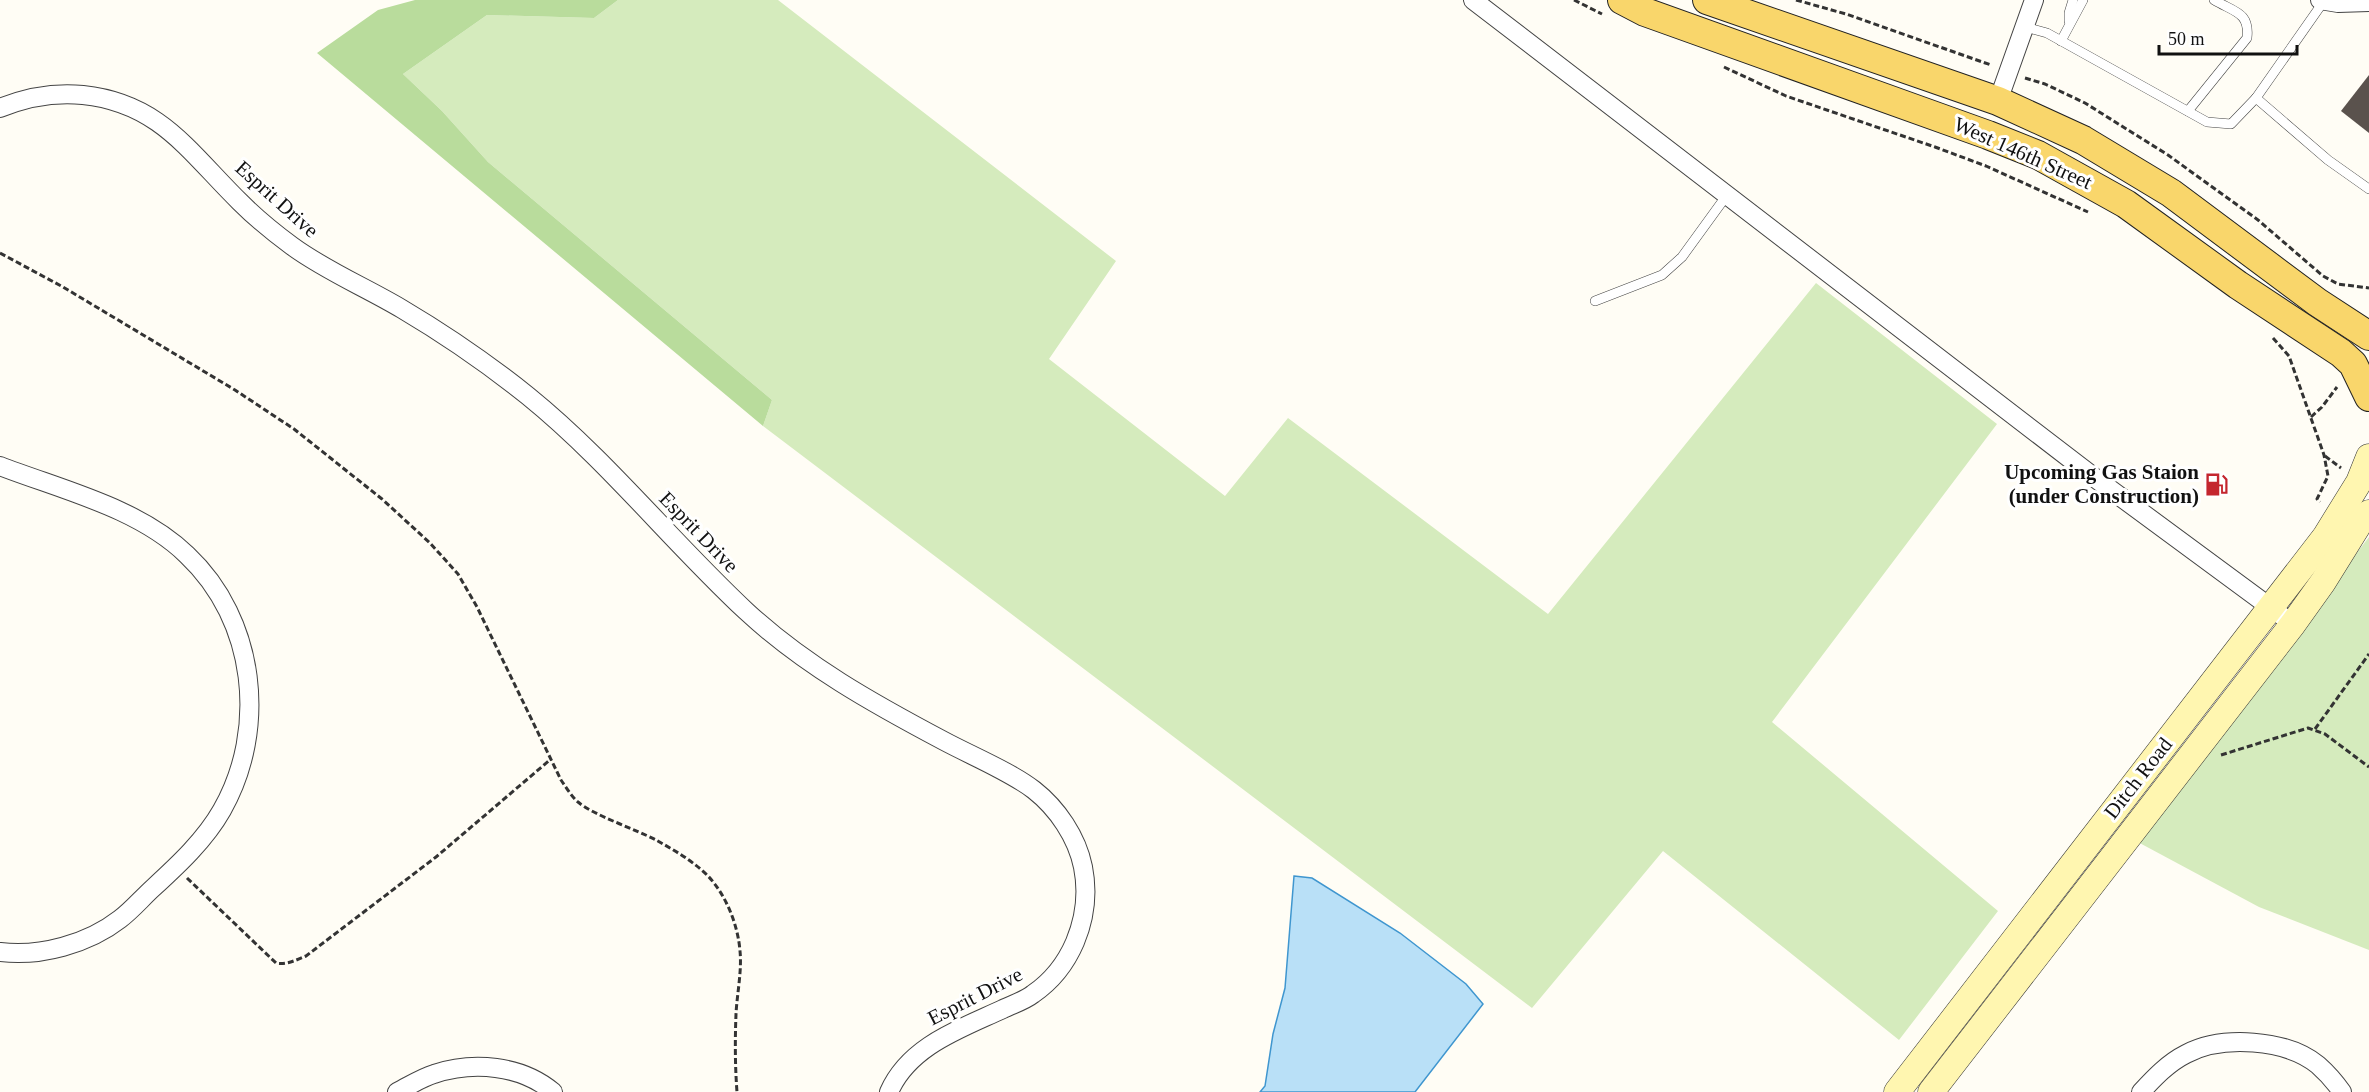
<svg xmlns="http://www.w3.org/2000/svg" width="2369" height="1092" viewBox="0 0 2369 1092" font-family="Georgia,serif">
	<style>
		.green { fill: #d5ebbd }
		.forest { fill: #b9dc9c }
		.water { fill: #b9e0f7; stroke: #3f96cf; stroke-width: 1.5 }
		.building { fill: #5a524d }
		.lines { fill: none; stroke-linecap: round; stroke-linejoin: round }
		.lane-casing { stroke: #444; stroke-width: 10 }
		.street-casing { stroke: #444; stroke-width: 20 }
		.secondary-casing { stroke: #333; stroke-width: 27 }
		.primary-casing { stroke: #222; stroke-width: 30 }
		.path { stroke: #333; stroke-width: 3; stroke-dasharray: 6 3; stroke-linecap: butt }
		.lane { stroke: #fff; stroke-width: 9 }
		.street { stroke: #fff; stroke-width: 18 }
		.secondary { stroke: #fff6b0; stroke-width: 26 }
		.primary { stroke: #f9d66b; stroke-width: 28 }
		.labels { text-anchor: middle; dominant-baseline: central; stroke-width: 6; stroke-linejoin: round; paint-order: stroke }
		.street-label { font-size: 21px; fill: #111; stroke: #fff }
		.poi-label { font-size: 21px; font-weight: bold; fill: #111; stroke: #fff; text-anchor: end }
	</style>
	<rect width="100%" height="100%" fill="#fffdf5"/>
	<g class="green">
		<path d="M618,0H778L1116,261L1049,359L1225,496L1288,418L1548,614L1816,283L1997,424L1772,722L1998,911L1899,1040L1663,851L1532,1008L763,426L772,400L488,162L442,111L403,74L487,15L594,18Z"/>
		<path d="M2369,537V950L2259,907L2134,840Z"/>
	</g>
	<path class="forest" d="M415,0H618L594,18L487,15L403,74L442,111L488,162L772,400L763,426L317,53L378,10Z"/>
	<path class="water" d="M1294,876L1312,878L1400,933L1466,984L1483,1004L1415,1092H1260L1265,1086L1273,1034L1285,988Z"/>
	<path class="building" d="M2369,75V133L2341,111Z"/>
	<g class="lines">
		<defs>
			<g id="lane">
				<path d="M2324,1L2256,98L2328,160L2369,189"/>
				<path d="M2069,21V13L2073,0"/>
				<path d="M2025,27L2047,33L2207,122L2231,124L2256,98"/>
				<path d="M2061,41L2083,0"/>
				<path d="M2188,111L2247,38C2250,12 2234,12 2214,0"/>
				<path d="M1595,301L1662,275L1682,257L1727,195"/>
			</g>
			<g id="street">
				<path d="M1473,0L2099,481L2293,624"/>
				<path d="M2320,0L2338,3L2369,2"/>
				<path d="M1998,101L2034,0"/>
				<path d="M0,108C27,97 53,92 83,95C160,103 189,152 240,202C256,218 273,232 292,246C326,271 365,287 402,309C446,335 488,364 528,396C607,460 671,541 746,611C804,665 874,704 944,741C970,755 1011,772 1034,790C1057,808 1077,837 1083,867C1088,892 1085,918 1075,942C1066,963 1052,981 1033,994C1024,1001 1013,1004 1003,1009C960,1029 909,1046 889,1092"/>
				<path d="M0,466C62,490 139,508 187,555C256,620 268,729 222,810C205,840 178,865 153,888C142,898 132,910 120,919C88,944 40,957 0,952"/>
				<path d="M397,1092C409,1086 421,1078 434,1074C473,1061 521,1065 553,1092"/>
				<path d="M2141,1092C2154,1078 2168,1063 2186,1054C2222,1035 2286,1039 2318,1065C2327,1073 2335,1082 2342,1092"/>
			</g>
			<g id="secondary">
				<path d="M1897,1092L2325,537L2359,482L2369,457"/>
				<path d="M1931,1092L2293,624L2323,582L2359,524L2369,513"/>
			</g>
			<g id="primary">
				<path d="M1622,0L1645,12L1988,135L2038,155L2126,204L2238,285L2341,353L2353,364L2369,397"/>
				<path d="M1707,0L1998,101L2083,140L2171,193L2317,302L2369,336"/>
			</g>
		</defs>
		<use href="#lane" class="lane-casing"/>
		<use href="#street" class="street-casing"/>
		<use href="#secondary" class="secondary-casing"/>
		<use href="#primary" class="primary-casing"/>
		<g class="path">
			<path d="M1574,0L1602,14"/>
			<path d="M1796,0L1846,14L1991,65"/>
			<path d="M1724,67L1786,96L1935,147L1986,166L2088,212"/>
			<path d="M2025,78L2045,84L2085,103L2168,155L2258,220L2323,276L2338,284L2369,288"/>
			<path d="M0,253L63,287L235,390L294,429L382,499L430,543L458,574L477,607L561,780C566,787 571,796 578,802C593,815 635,829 656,840C674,850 693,861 708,876C726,895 738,925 740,951C742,971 737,994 736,1014C735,1040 735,1066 737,1092"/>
			<path d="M2273,338L2289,356L2324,455L2328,476L2317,499L2320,502"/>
			<path d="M2311,417L2322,407L2337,387"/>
			<path d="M2325,456L2341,468"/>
			<path d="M2315,729L2369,654"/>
			<path d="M2221,755L2308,728L2325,734L2369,767"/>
			<path d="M187,878L276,963C287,965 296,960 306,956L436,857L551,759"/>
		</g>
		<use href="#lane" class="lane"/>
		<use href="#street" class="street"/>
		<use href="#secondary" class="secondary"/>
		<use href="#primary" class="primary"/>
	</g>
	<defs>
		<symbol id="fuel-bare" viewBox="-9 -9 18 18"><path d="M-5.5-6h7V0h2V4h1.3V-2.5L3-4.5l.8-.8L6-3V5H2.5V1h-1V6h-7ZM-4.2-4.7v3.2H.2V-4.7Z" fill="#c4262e" stroke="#fff" stroke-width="2.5" paint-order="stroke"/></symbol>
	</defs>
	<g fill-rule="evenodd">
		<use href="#fuel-bare" x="2200" y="468" width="33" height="33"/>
	</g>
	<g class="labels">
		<g class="street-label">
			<text transform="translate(2023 153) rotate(24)">West 146th Street</text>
			<text transform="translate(277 199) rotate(42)">Esprit Drive</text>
			<text transform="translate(699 532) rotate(46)">Esprit Drive</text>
			<text transform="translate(2138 778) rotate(-52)">Ditch Road</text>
			<text transform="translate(975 996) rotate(-27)">Esprit Drive</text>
		</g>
		<g class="poi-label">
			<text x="2199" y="472">Upcoming Gas Staion<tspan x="2199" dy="24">(under Construction)</tspan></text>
		</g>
	</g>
	<path d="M2159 45v9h138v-9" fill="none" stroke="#111111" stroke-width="3"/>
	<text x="2168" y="45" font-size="18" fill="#111111" stroke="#ffffff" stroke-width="4.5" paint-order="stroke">50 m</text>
</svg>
